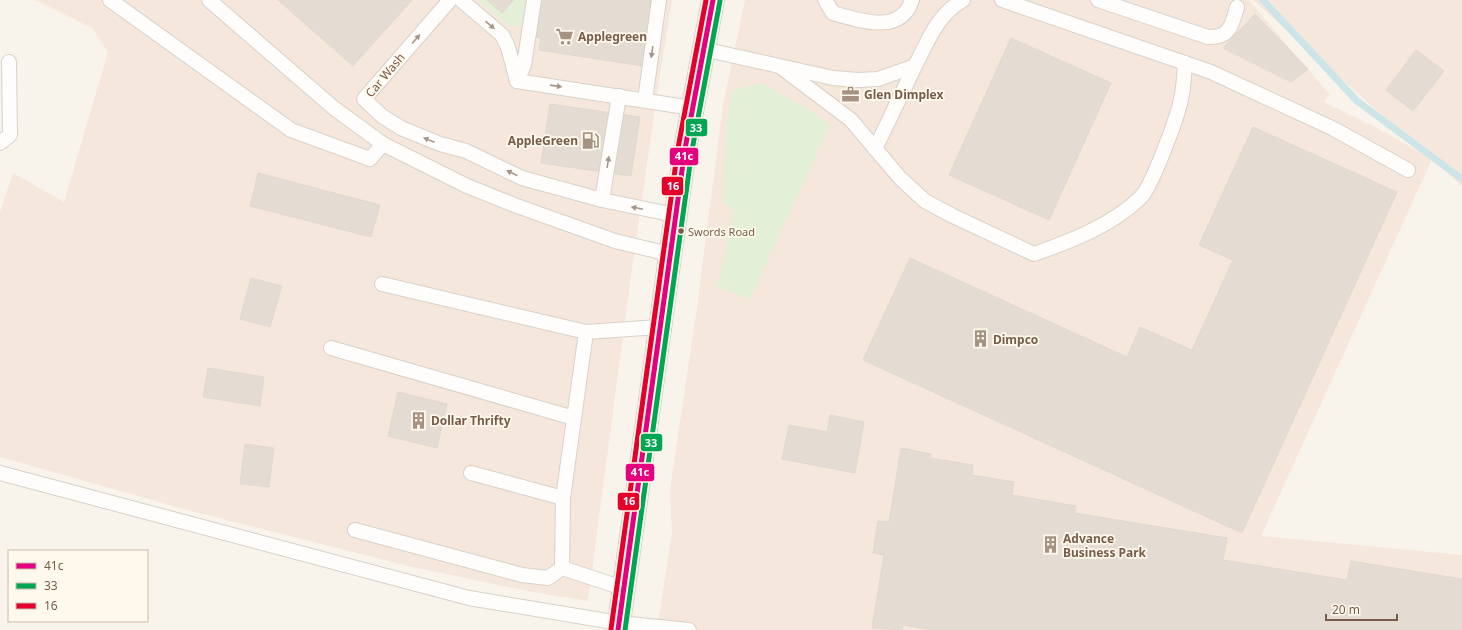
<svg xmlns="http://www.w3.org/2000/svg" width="1462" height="630" viewBox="0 0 1462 630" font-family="'Noto Sans',sans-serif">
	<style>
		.commercial { fill: #f6e7dc }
		.green { fill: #e3efd6 }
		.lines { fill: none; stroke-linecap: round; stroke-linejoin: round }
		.stream { stroke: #cde5e9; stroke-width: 7 }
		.building { fill: #e4dcd3; stroke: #e1d8cd }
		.service-casing { stroke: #d7d1c9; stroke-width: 16 }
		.secondary-casing { stroke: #d8d1c9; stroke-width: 24 }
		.service { stroke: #fefdfc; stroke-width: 14 }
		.secondary { stroke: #fefdfc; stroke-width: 22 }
		.bus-1-casing { stroke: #fff9ed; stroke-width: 8 }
		.bus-2-casing { stroke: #fff9ed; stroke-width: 8 }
		.bus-3-casing { stroke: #fff9ed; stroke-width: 8 }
		.bus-1 { stroke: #e5007d; stroke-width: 5 }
		.bus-2 { stroke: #00a651; stroke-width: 5 }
		.bus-3 { stroke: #e4002b; stroke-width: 5 }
		.oneway { fill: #a79588 }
		.bus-dot { fill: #785d4a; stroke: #fff9ed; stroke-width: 1.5 }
		.labels { text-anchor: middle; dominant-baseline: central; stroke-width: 3.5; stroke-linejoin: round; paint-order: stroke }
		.bus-label { font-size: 11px; fill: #785d4a; stroke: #fff9ed; text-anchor: start }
		.poi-label { font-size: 12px; font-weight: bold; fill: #785d4a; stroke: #fff9ed; text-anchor: start }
		.street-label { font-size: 12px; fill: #785d4a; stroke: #fff9ed }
		.line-badge { stroke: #fff9ed; stroke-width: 1.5 }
		.badge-label { font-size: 11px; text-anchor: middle; font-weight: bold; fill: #fff }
	</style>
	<rect width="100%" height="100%" fill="#f8f4eb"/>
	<g class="commercial">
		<path d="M35,0H479L510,26H523L526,0H672L659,81L630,283L588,601L532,592L408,566L191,511L0,457V212L13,173L64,202L108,52L92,28Z"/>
		<path d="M745,0H1249L1330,95L1324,102L1379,129L1430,158L1253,0H1462V186L1432,159L1261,536L1462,555V630H657L672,532L670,490L697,307L723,105Z"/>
	</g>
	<g class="green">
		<path d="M479,0H526L523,26H510Z"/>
		<path d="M762,83L813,112L830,125L750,299L717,287L734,209L722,203L727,120L732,90Z"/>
	</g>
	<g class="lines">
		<path class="stream" d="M1263,0L1357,101L1462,179"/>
	</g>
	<g class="building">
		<path d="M278,0H412L353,66Z"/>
		<path d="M487,0H514L502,13Z"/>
		<path d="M541,0H653L643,66L539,50L541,38L536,37Z"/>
		<path d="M1255,14L1308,69L1291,82L1223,48Z"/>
		<path d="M1011,38L1111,83L1049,220L949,175Z"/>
		<path d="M1416,50L1444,71L1413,111L1386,90Z"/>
		<path d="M850,84L861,89L854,104L843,99L845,95L842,93L844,88L847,89Z"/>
		<path d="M550,104L640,117L631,176L541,163Z"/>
		<path d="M1253,127L1397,192L1242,533L863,360L910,258L1127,357L1140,327L1192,350L1233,260L1199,245Z"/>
		<path d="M258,173L380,205L371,237L250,206Z"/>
		<path d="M251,278L282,286L270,327L240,319Z"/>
		<path d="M208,368L264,377L260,406L203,397Z"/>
		<path d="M398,392L447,404L437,448L388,436Z"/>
		<path d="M830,415L864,422L855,473L782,459L789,425L827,432Z"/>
		<path d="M245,444L274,448L269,487L240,484Z"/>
		<path d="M901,448L931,454L930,458L973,465L972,475L1014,482L1012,495L1076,506L1075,513L1227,538L1223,560L1347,580L1351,561L1462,579V630H933L903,625L902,630L872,628L884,555L873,553L878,521L889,522Z"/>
	</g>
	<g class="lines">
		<defs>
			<g id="service">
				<path d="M110,0L291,130L370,159L383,144"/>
				<path d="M209,0L335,109L383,144L467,186L517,206L615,241L669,254"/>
				<path d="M450,0L364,99L382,116L401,128L440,144L466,151L522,178L602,200L675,215"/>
				<path d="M461,0L502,35L508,47L517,81"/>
				<path d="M825,0L833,13C860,21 901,35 912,0"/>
				<path d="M1002,0L1211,72L1332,128L1408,170"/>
				<path d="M1098,0L1208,37C1230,38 1232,25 1237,7"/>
				<path d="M703,49L833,78L858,80L878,79L915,66C928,41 937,15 963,0"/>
				<path d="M782,68L851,120L900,178L925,201L953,216L1034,254C1071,241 1113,225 1141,197C1152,186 1178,116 1181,99C1184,87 1184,75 1185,63"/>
				<path d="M517,81L692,108"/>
				<path d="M517,81L524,65L534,0"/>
				<path d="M645,100L659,0"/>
				<path d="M0,143L10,135L9,62"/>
				<path d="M875,149L915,66"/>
				<path d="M602,200L619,96"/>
				<path d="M382,284L586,332"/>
				<path d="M331,348L574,418"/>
				<path d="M0,473L469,598L619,623L689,630"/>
				<path d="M471,473L563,498L562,568L623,588"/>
				<path d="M563,498L586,332L659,327"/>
				<path d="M355,530L522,575L548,578L562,568"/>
			</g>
			<path id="secondary" d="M618,630L685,149L713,0"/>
		</defs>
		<use href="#service" class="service-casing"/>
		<use href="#secondary" class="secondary-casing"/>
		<use href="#service" class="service"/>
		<use href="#secondary" class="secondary"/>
		<defs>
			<path id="bus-1" d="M618,630L685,149L713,0"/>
			<path id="bus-2" d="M625,630L692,150L720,1"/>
			<path id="bus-3" d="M611,629L678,148L706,0"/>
		</defs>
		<use href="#bus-1" class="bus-1-casing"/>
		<use href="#bus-2" class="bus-2-casing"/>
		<use href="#bus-3" class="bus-3-casing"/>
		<use href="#bus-1" class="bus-1"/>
		<use href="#bus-2" class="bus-2"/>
		<use href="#bus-3" class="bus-3"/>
	</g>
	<defs><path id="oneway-solid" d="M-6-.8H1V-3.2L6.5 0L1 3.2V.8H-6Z"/></defs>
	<g class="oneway">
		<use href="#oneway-solid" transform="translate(490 25) rotate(41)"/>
		<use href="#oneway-solid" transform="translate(416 39) rotate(-49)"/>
		<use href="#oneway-solid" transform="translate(652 52) rotate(98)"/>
		<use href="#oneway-solid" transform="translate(556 86) rotate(8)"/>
		<use href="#oneway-solid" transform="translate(429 140) rotate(-158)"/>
		<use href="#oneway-solid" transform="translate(608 162) rotate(-81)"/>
		<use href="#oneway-solid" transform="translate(512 173) rotate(-154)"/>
		<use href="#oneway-solid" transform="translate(637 208) rotate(-168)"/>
	</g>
	<defs>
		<symbol id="supermarket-bare" viewBox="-9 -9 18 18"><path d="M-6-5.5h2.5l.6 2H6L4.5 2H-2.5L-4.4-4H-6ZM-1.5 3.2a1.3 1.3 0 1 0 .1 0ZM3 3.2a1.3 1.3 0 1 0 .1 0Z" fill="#a59282" stroke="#fff9ed" stroke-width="2.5" paint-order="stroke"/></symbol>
		<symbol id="office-bare" viewBox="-9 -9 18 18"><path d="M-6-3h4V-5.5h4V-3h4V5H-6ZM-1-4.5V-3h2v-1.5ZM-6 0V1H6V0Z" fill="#a59282" stroke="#fff9ed" stroke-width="2.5" paint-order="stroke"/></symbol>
		<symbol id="fuel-bare" viewBox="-9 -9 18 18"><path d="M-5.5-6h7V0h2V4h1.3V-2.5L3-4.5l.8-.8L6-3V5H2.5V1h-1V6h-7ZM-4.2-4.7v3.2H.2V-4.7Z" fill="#a59282" stroke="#fff9ed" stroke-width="2.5" paint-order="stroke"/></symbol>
		<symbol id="building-bare" viewBox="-9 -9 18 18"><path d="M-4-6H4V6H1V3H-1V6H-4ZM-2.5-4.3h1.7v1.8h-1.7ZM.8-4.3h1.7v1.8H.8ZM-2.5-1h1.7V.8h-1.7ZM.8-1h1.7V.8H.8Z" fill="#a59282" stroke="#fff9ed" stroke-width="2.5" paint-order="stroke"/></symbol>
	</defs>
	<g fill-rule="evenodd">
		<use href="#supermarket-bare" x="552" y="24" width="25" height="25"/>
		<use href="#office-bare" x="838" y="82" width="25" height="25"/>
		<use href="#fuel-bare" x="578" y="128" width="25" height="25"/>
		<use href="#building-bare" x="968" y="326" width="25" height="25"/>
		<use href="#building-bare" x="406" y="408" width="25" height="25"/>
		<use href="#building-bare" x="1038" y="532" width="25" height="25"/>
	</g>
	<circle class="bus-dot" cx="681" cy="231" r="3.5"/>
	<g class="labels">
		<g class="bus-label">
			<text x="688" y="231">Swords Road</text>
		</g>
		<g class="poi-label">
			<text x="578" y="36">Applegreen</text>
			<text x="864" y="94">Glen Dimplex</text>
			<text x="578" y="140" text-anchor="end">AppleGreen</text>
			<text x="993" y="339">Dimpco</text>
			<text x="431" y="420">Dollar Thrifty</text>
			<text x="1063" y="538">Advance<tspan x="1063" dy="14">Business Park</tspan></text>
		</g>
		<g class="street-label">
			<text transform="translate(385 75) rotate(-50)">Car Wash</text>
		</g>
	</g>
	<g class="line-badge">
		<rect x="685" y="118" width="23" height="19" rx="4" fill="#00a651"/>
		<rect x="669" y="147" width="30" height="19" rx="4" fill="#e5007d"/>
		<rect x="661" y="176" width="23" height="20" rx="4" fill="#e4002b"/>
		<rect x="640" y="433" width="23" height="19" rx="4" fill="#00a651"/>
		<rect x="625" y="463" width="30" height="19" rx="4" fill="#e5007d"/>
		<rect x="617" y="492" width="23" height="19" rx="4" fill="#e4002b"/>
	</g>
	<g class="badge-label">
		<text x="696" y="132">33</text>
		<text x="684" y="160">41c</text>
		<text x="673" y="190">16</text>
		<text x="651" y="447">33</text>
		<text x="640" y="476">41c</text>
		<text x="629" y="505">16</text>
	</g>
	<rect x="8" y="550" width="140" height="72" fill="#fff9ed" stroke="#c9bbac"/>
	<rect x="16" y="563" width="20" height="6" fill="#e5007d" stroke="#c9bbac"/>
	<text x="44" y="570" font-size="12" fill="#785d4a">41c</text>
	<rect x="16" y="583" width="20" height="6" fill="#00a651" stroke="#c9bbac"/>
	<text x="44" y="590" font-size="12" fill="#785d4a">33</text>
	<rect x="16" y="603" width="20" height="6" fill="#e4002b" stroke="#c9bbac"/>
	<text x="44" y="610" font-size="12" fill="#785d4a">16</text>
	<path d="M1326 614v6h71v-6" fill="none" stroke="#785d4a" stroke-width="2"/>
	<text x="1332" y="614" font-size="12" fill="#785d4a" stroke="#fff9ed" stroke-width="3" paint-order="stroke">20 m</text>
</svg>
